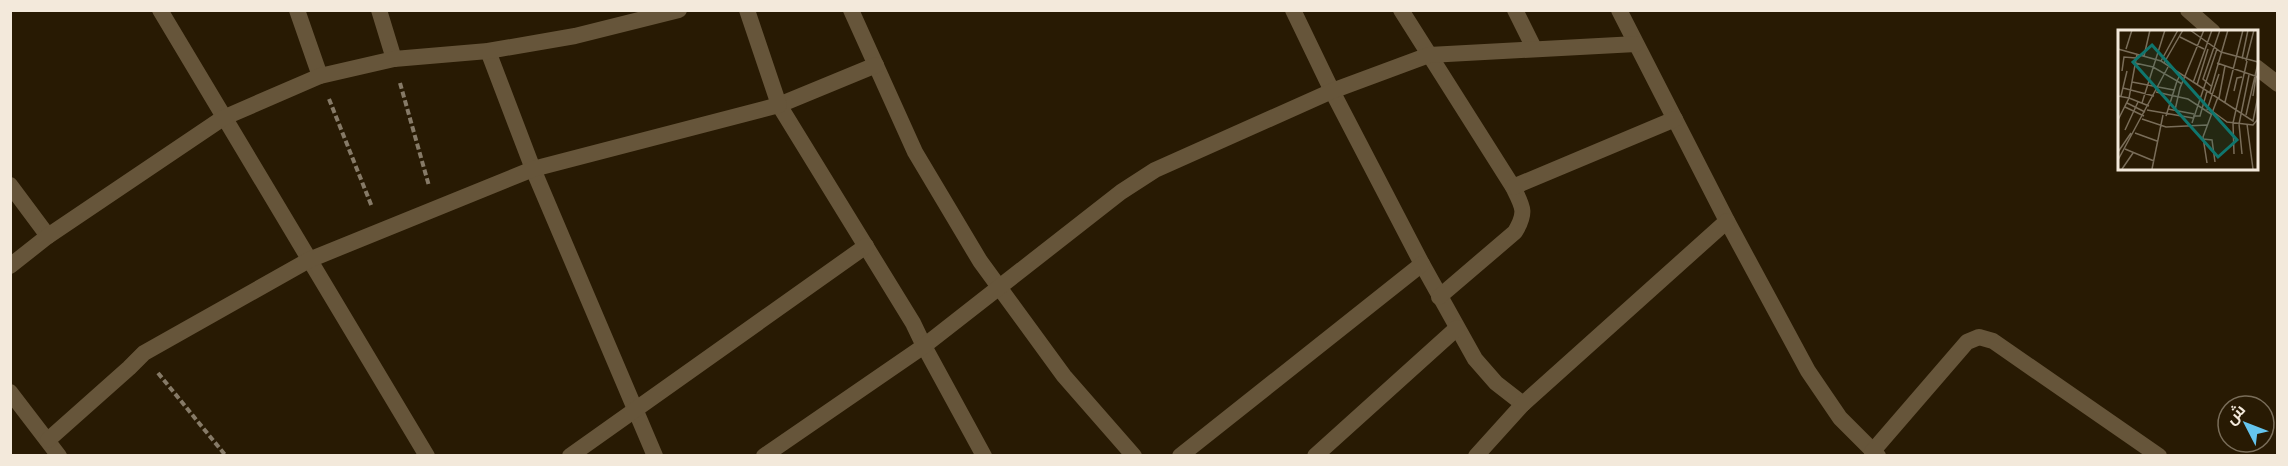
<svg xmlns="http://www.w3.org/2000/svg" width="2288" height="466" viewBox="0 0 2288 466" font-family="'Exo 2',Cairo,sans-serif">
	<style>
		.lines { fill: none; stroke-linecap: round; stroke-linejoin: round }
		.path { stroke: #867a67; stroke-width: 4; stroke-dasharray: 6 3; stroke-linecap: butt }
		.minor { stroke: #66553a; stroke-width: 16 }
		.inset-road { fill: none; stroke: #796d59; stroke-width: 1.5 }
		.view { fill: #0f766e; fill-opacity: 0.15; stroke: #0f766e; stroke-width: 3 }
		.inset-edge { fill: none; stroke: #f3e9db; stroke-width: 3 }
	</style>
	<rect width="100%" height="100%" fill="#281a03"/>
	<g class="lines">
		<g class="path">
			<path d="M400,83L429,186"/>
			<path d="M329,99L372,207"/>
			<path d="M158,373L226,456"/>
		</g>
		<g class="minor">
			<path d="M160,10L427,456"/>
			<path d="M297,10L320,76"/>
			<path d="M379,10L394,59"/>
			<path d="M851,10L915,152L980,261L1064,376L1134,456"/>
			<path d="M1293,10L1332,91L1422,264L1475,359L1496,383L1523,404"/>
			<path d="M1401,10L1513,187C1523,207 1527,212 1515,232L1439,297"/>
			<path d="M1515,10L1534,48"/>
			<path d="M1619,10L1727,221L1808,371L1840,418L1878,456"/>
			<path d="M2188,10L2213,32"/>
			<path d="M488,51L533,169L655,456"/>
			<path d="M876,65L779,105L913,323L924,346L984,456"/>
			<path d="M2256,67L2278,84"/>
			<path d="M10,185L48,236"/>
			<path d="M1513,187L1675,119"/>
			<path d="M10,266L48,236L223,118L320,76L394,59L488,51L575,36L679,10"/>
			<path d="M10,392L59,456"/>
			<path d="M48,440L129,368L144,353L309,260L533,169L779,105L747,10"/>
			<path d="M1872,452L1967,342L1979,337L1993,341L2159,456"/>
			<path d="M570,456L866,246"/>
			<path d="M764,456L924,346L1121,192L1155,170L1332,91L1429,55L1636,44"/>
			<path d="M1180,456L1422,264"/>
			<path d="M1315,456L1457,328"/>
			<path d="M1476,456L1523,404L1727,221"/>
		</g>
	</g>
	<g transform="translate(2118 30)">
		<rect width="140" height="140" fill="#281a03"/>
		<path class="inset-road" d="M72,0L103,22L140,32M62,7L86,19M0,19L43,31L135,91L140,66M8,19L14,0M19,24L11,68L31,76M26,26L32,0M124,29L130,0M43,31L60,0M128,31L136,0M17,33L35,37L59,51L62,45M46,33L65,0M99,33L140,47M4,41L6,27L18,28M14,52L56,60M75,53L94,0M79,55L90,19M93,56L85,49L102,0M5,58L36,66M116,61L119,48L124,47M38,62L70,69L93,84M92,62L110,0M0,66L11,68L0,90M3,66L9,41M135,66L138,47M101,68L107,36M107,72L125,0M9,73L27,82M24,73L47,0M7,77L26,86M50,79L76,84M29,80L75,88M57,80L62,58L86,0M89,80L101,44M94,81L109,92L135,95L140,89M128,85L140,33M48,86L59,51L64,54M75,86H82L89,61M24,89L48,97L89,95M74,93L99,19M129,94L135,139M7,100L20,72M17,103L39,111M85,109L94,110L97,132M7,119L36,131M0,122L13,103M116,124L115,93L129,31M124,124L121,94L131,45M0,130L50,37M89,133L85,107L100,67M4,139L15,123M34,139L45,85"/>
		<path class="view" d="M34,15L119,110L100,127L15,32Z"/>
		<rect width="140" height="140" class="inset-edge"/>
	</g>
	<rect width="2288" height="466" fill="none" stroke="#f3e9db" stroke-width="24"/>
	<g transform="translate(2246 424) rotate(312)"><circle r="28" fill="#281a03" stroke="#796d59" stroke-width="1.5"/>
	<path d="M0-4.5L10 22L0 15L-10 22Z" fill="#65c5ee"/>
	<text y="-9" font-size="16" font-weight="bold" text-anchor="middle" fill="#f3e9db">ش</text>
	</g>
</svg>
